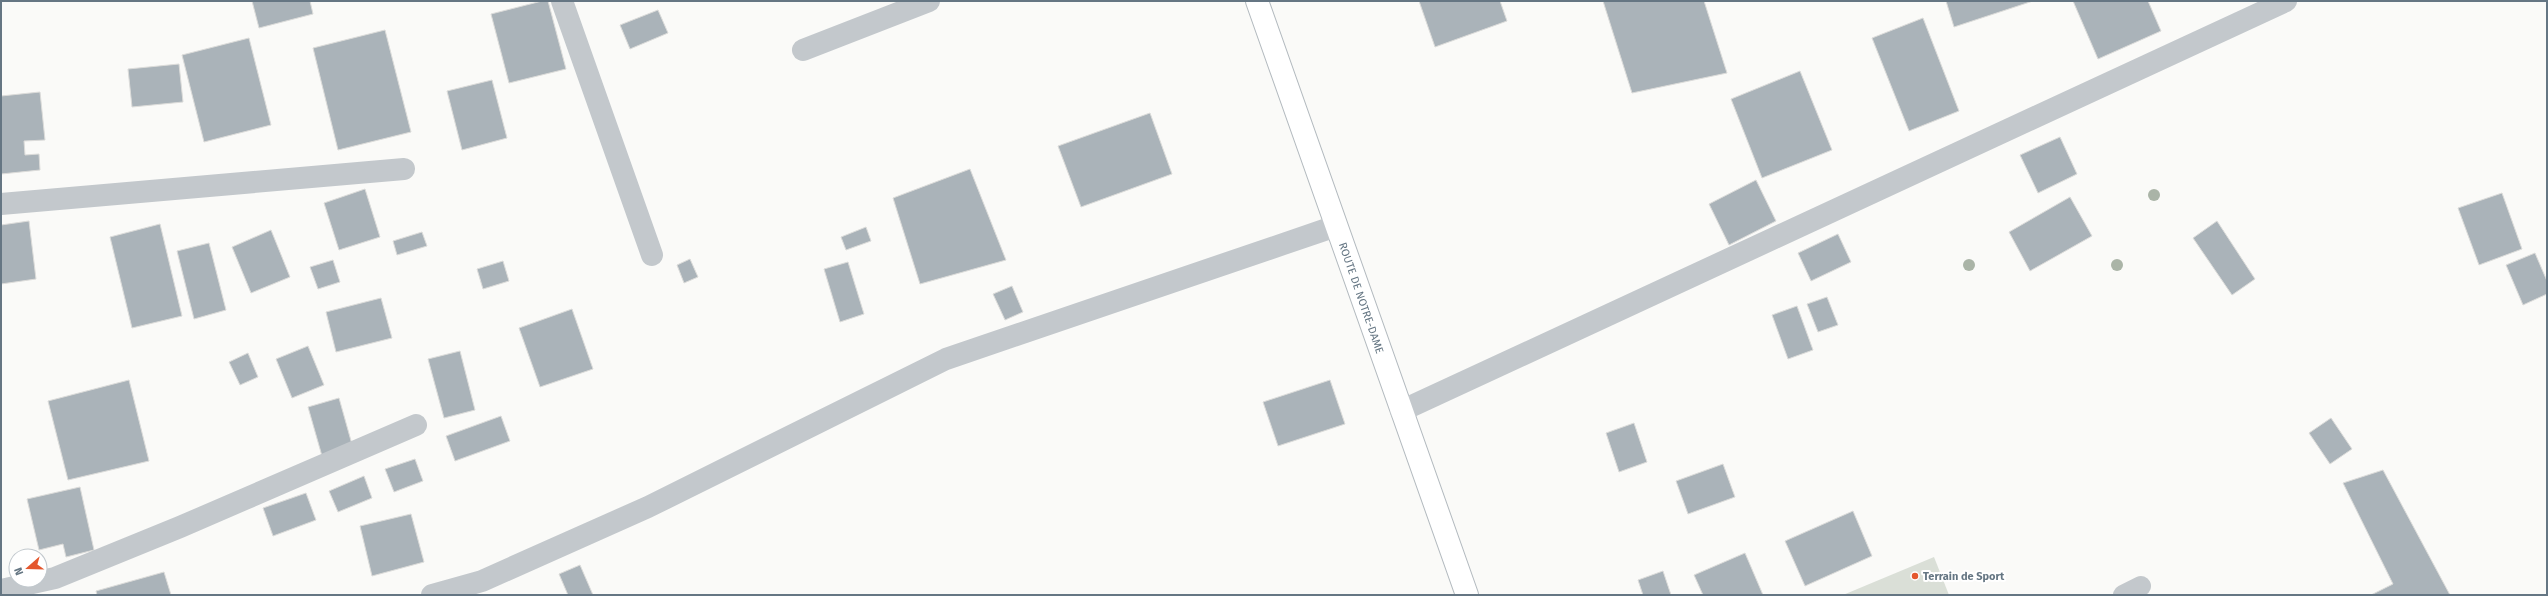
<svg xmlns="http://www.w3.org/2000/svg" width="2548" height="596" viewBox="0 0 2548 596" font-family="'Fira Sans',sans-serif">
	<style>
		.green { fill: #dadfd7 }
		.building { fill: #aab3b9; stroke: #dcdcda }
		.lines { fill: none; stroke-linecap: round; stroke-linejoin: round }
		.secondary-casing { stroke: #b3babf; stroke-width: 24 }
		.lane { stroke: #c3c8cc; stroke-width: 20 }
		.street { stroke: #c3c8cc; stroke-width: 22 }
		.secondary { stroke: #fff; stroke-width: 22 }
		.tree { fill: #aab4a7 }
		.poi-dot { fill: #e4572e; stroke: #fff; stroke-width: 1.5 }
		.labels { text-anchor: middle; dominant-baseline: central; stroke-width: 4; stroke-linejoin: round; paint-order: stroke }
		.street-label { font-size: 11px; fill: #657683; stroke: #fff }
		.poi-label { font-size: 11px; font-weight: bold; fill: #657683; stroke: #fff; text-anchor: start }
	</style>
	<rect width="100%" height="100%" fill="#fafaf8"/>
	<path class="green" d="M1934,557L1949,595H1843Z"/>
	<g class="building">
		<path d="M252,1H310L313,14L259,28Z"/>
		<path d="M542,1H548L566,69L509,83L491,14Z"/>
		<path d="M1419,1H1500L1507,21L1435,47Z"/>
		<path d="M1603,1H1704L1727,73L1632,93Z"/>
		<path d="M1946,1H2033L1954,27Z"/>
		<path d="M2073,1H2148L2161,31L2098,59Z"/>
		<path d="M658,10L668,33L630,49L620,25Z"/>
		<path d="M1923,18L1959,111L1909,131L1872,38Z"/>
		<path d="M385,30L411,132L338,150L313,48Z"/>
		<path d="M249,38L271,125L204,142L182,55Z"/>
		<path d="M179,64L183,102L132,107L128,69Z"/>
		<path d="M1800,71L1832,150L1762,178L1731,99Z"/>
		<path d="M492,80L507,138L462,150L447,91Z"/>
		<path d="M40,92L45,140L24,141L25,155L39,154L40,170L1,174V96Z"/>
		<path d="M1150,113L1172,174L1081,207L1058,146Z"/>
		<path d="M2060,137L2077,174L2038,193L2020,155Z"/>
		<path d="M970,169L1006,260L920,284L893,198Z"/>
		<path d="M1756,180L1776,221L1729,245L1709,204Z"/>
		<path d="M365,189L380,237L339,250L324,203Z"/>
		<path d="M2502,193L2522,249L2479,265L2458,208Z"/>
		<path d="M2070,197L2092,236L2030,271L2009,232Z"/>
		<path d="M29,221L36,279L1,284V225Z"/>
		<path d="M2217,221L2255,279L2232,295L2193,238Z"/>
		<path d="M160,224L182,316L132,328L110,237Z"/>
		<path d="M866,227L871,241L846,250L841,237Z"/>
		<path d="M271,230L290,277L251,293L232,247Z"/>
		<path d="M422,232L427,246L397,255L393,241Z"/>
		<path d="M1838,234L1851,262L1811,281L1798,253Z"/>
		<path d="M209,243L226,310L194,319L177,251Z"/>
		<path d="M2535,253L2547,281V294L2523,305L2506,265Z"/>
		<path d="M690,259L698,277L684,283L677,265Z"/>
		<path d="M333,260L340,282L318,289L310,267Z"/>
		<path d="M503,261L509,281L483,289L477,269Z"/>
		<path d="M848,262L864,314L840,322L824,269Z"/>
		<path d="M1012,286L1023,312L1005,320L993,294Z"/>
		<path d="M1827,297L1838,325L1818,332L1807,304Z"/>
		<path d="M381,298L392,338L336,352L326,312Z"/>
		<path d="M1797,306L1813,350L1788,359L1772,315Z"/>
		<path d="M572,309L593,369L540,387L519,328Z"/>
		<path d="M308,346L324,385L292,398L276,359Z"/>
		<path d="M460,351L475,410L444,418L428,359Z"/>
		<path d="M248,353L258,377L240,385L229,362Z"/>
		<path d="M129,380L149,461L68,480L48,401Z"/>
		<path d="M1330,380L1345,424L1278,446L1263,402Z"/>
		<path d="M339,398L353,448L322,456L308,407Z"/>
		<path d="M501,416L510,441L455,461L446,436Z"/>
		<path d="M2331,418L2352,449L2330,464L2309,433Z"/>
		<path d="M1634,423L1647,462L1619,472L1606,433Z"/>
		<path d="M415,459L423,481L394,492L385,469Z"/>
		<path d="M1723,464L1735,497L1688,514L1676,481Z"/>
		<path d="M2383,470L2450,595H2371L2393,584L2343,483Z"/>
		<path d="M364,476L372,498L338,512L329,491Z"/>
		<path d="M80,487L94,550L66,557L63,544L39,550L27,499Z"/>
		<path d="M306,493L316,520L273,536L263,508Z"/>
		<path d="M1853,511L1872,556L1805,586L1785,541Z"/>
		<path d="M411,514L424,562L372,576L360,526Z"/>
		<path d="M1745,553L1763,595H1703L1694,575Z"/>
		<path d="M580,565L593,595H568L559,574Z"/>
		<path d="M1663,571L1671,595H1643L1638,580Z"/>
		<path d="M164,572L171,595H97L96,591Z"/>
	</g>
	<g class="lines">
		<defs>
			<path id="secondary" d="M1257,1L1467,595"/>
		</defs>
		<use href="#secondary" class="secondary-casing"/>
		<path class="lane" d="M2123,595L2141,586"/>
		<g class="street">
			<path d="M562,1L652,255"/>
			<path d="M803,50L929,1"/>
			<path d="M1,204L404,169"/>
			<path d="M1401,411L2286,1"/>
			<path d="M1,590L55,578L180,527L416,425"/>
			<path d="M432,595L482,581L648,507L946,359L1336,226"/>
		</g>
		<use href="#secondary" class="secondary"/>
	</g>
	<g class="tree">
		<circle cx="2154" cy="195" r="6"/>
		<circle cx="1969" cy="265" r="6"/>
		<circle cx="2117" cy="265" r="6"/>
	</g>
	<circle class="poi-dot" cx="1915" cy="576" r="4"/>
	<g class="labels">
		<g class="street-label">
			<text transform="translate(1361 298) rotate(71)">ROUTE DE NOTRE-DAME</text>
		</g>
		<g class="poi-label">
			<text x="1923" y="576">Terrain de Sport</text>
		</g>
	</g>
	<rect width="2548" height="596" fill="none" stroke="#657683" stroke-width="4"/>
	<g transform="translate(28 568) rotate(250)"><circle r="19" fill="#ffffff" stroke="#c1c8cd"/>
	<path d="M0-3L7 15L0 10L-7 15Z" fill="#e4572e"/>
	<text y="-6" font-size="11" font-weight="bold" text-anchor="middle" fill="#657683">N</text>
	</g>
</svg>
